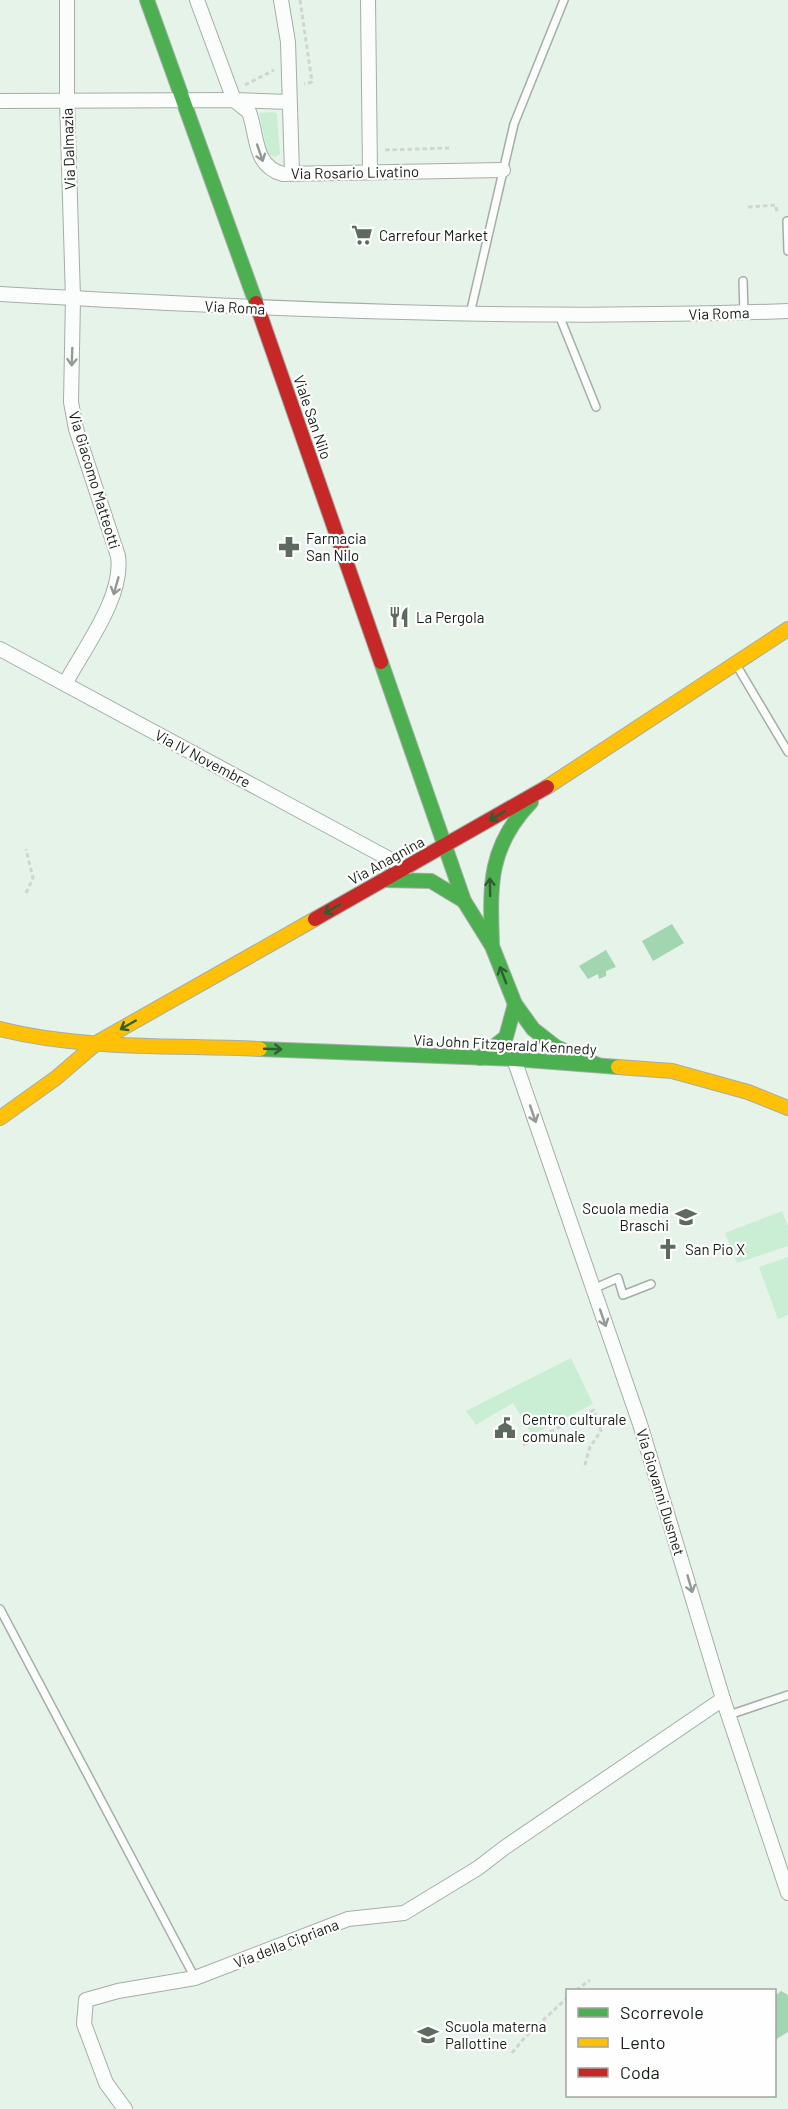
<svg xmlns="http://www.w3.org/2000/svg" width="788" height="2109" viewBox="0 0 788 2109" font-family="Barlow,sans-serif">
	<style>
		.green { fill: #c9eed4 }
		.water { fill: #a1d6b1 }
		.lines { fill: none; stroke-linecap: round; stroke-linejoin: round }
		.lane-casing { stroke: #a4aea6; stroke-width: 10 }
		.street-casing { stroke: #a4aea6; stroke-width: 16 }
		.fast-casing { stroke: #a4aea6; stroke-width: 16 }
		.slow-casing { stroke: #a4aea6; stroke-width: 16 }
		.jam-casing { stroke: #a4aea6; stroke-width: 16 }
		.path { stroke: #d1d5d2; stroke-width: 3; stroke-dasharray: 4.5 3; stroke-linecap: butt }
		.lane { stroke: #fbfdfc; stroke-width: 7 }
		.street { stroke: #fbfdfc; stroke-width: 14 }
		.fast { stroke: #4caf50; stroke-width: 14 }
		.slow { stroke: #ffc107; stroke-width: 14 }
		.jam { stroke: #c62828; stroke-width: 14 }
		.oneway { stroke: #949995 }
		.oneway2 { stroke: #2e5f31 }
		.labels { text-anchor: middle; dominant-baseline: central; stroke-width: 4.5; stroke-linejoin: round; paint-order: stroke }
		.street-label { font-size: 15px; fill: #151e17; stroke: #fefefe }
		.poi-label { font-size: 15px; fill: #151e17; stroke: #fefefe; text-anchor: start }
	</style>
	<rect width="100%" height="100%" fill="#e6f3e9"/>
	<g class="green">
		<path d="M274,112L277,114L280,154L275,157L268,154L259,113Z"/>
		<path d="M782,1211L788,1226V1246L737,1263L725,1233Z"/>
		<path d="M788,1257V1315L778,1319L759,1267Z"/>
		<path d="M571,1358L593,1404L532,1435L513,1403L476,1425L466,1411Z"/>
	</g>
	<g class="water">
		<path d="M672,924L684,943L653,961L642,941Z"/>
		<path d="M606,950L616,967L606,971V976L599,979L598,974L588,979L579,966Z"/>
		<path d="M781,1991L788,1995V2032L775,2040L776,1995Z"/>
	</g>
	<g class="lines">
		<defs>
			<g id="lane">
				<path d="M787,221L788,251"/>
				<path d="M743,281L744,313"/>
				<path d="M470,314L514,124L564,0"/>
				<path d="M559,315L596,407"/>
				<path d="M737,666L788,752"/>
				<path d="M593,1289L618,1278L623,1295L651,1284"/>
				<path d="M0,1609L195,1978"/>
				<path d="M729,1715L788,1695"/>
			</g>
			<g id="street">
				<path d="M197,0L234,100L289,102"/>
				<path d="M281,0L288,42L292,173"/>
				<path d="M368,0L370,172"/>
				<path d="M0,101L234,100L249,112C258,136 253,166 283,174L503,170"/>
				<path d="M0,294C262,309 525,321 788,311"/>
				<path d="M0,649L406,868"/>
				<path d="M65,684C84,648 124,597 118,556L76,429L71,402L73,298L67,100V0"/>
				<path d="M514,1059L640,1424L723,1699L788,1893"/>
				<path d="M125,2109L106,2083L84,2024L86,2000L118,1991L195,1978L348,1919L404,1913L478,1868L504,1848L723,1699"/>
			</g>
			<g id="fast">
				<path d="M147,0L256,303"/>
				<path d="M381,662L464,901L492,946L515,1004L533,1029L556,1047L598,1065"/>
				<path d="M386,880L431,881L464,901"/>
				<path d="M492,944C490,885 488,847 531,802"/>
				<path d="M260,1049L514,1059L618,1067"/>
				<path d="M480,1058L506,1037L515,1004"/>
			</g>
			<g id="slow">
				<path d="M547,787L788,629"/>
				<path d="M0,1029C83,1050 175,1045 260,1049"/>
				<path d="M618,1067L672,1071L748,1092L788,1108"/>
				<path d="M0,1118L56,1078L98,1042L315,919"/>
			</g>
			<g id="jam">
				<path d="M256,303L381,662"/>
				<path d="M315,919L547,787"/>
			</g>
		</defs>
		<use href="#lane" class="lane-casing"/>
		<use href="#street" class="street-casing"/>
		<use href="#fast" class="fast-casing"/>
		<use href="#slow" class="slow-casing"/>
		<use href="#jam" class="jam-casing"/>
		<g class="path">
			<path d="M300,0L312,82L304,84"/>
			<path d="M245,85L274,70"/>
			<path d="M385,150L449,148"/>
			<path d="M748,207L776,205L777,214"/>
			<path d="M26,893L33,878L26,849"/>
			<path d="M523,1445L594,1410L601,1431L590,1447L584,1468"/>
			<path d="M576,1990L590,1980"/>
			<path d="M512,2053L526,2036L568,1997"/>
		</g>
		<use href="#lane" class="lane"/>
		<use href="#street" class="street"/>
		<use href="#fast" class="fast"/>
		<use href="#slow" class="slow"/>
		<use href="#jam" class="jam"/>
	</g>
	<defs><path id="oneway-shaft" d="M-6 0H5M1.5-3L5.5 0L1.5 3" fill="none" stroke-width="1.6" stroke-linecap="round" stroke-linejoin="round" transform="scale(1.5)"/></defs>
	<g class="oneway">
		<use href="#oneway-shaft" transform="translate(260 153) rotate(71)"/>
		<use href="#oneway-shaft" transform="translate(72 357) rotate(92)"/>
		<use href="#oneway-shaft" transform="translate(116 586) rotate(106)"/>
		<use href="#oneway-shaft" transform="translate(533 1114) rotate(71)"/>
		<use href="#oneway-shaft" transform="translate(603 1318) rotate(71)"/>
		<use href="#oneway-shaft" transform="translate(690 1584) rotate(74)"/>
	</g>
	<g class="oneway2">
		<use href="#oneway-shaft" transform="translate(497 816) rotate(149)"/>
		<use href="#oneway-shaft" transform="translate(490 887) rotate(-91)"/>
		<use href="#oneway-shaft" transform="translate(332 909) rotate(150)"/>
		<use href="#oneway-shaft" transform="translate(503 975) rotate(-111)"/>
		<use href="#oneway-shaft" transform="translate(128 1025) rotate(150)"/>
		<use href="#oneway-shaft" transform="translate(273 1049) rotate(2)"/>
	</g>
	<defs>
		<symbol id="supermarket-bare" viewBox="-9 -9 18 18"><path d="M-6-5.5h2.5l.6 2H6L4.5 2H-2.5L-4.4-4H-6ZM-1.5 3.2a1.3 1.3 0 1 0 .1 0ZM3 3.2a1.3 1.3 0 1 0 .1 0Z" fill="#5e6960" stroke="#fefefe" stroke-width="2.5" paint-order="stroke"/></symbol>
		<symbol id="pharmacy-bare" viewBox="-9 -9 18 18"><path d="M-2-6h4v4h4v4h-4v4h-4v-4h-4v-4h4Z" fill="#5e6960" stroke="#fefefe" stroke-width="2.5" paint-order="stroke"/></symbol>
		<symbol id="restaurant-bare" viewBox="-9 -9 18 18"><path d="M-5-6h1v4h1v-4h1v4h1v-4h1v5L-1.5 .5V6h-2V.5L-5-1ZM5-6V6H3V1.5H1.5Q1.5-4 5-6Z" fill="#5e6960" stroke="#fefefe" stroke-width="2.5" paint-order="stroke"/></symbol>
		<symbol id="school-bare" viewBox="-9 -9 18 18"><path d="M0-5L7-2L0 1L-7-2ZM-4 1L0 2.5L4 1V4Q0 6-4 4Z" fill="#5e6960" stroke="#fefefe" stroke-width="2.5" paint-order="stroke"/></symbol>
		<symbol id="church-bare" viewBox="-9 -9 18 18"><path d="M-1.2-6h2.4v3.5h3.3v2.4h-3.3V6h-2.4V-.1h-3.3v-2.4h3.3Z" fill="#5e6960" stroke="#fefefe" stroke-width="2.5" paint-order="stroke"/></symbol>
		<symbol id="civic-bare" viewBox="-9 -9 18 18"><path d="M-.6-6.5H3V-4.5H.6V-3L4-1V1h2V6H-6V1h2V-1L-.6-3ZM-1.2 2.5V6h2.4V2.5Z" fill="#5e6960" stroke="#fefefe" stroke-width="2.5" paint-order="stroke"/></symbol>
	</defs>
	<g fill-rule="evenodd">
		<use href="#supermarket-bare" x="347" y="220" width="30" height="30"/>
		<use href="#pharmacy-bare" x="274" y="532" width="30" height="30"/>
		<use href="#restaurant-bare" x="384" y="602" width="30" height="30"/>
		<use href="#school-bare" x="671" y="1202" width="30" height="30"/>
		<use href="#church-bare" x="653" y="1234" width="30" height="30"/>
		<use href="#civic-bare" x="490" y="1413" width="30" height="30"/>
		<use href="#school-bare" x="413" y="2020" width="30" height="30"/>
	</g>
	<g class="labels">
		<g class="street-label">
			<text transform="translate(68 149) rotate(-92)">Via Dalmazia</text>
			<text transform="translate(355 172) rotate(-1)">Via Rosario Livatino</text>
			<text transform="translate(235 307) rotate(3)">Via Roma</text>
			<text transform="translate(719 313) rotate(-2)">Via Roma</text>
			<text transform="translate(313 417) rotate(71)">Viale San Nilo</text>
			<text transform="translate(95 480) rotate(73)">Via Giacomo Matteotti</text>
			<text transform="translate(203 758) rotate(28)">Via IV Novembre</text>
			<text transform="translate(386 860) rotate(-29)">Via Anagnina</text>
			<text transform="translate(505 1044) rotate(3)">Via John Fitzgerald Kennedy</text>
			<text transform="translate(661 1492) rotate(73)">Via Giovanni Dusmet</text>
			<text transform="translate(286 1943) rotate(-21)">Via della Cipriana</text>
		</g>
		<g class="poi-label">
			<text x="379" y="235">Carrefour Market</text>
			<text x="306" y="538">Farmacia<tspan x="306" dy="17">San Nilo</tspan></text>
			<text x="416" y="617">La Pergola</text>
			<text x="669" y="1208" text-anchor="end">Scuola media<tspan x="669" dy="17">Braschi</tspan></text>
			<text x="685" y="1249">San Pio X</text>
			<text x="522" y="1419">Centro culturale<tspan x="522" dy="17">comunale</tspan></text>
			<text x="445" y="2026">Scuola materna<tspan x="445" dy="17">Pallottine</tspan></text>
		</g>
	</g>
	<rect x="566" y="1989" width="210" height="108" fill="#fefefe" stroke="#a1a4a2" stroke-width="1.5"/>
	<rect x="578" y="2008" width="30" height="9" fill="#4caf50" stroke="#a1a4a2" stroke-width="1.5"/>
	<text x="620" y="2019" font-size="18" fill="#151e17">Scorrevole</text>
	<rect x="578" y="2038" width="30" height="9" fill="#ffc107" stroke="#a1a4a2" stroke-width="1.5"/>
	<text x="620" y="2049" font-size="18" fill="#151e17">Lento</text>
	<rect x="578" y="2068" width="30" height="9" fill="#c62828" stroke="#a1a4a2" stroke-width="1.5"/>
	<text x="620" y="2079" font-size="18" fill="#151e17">Coda</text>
</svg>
